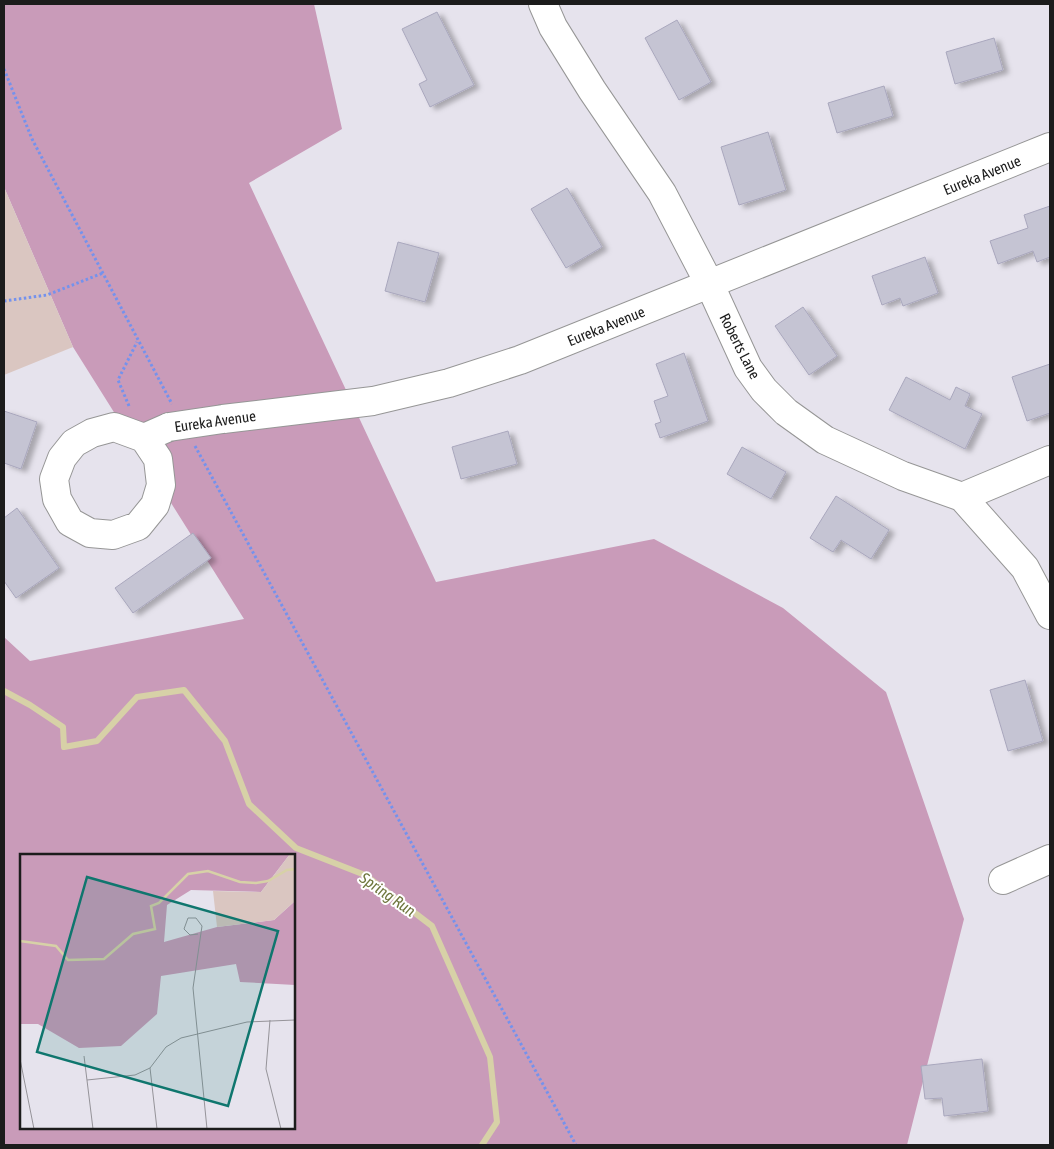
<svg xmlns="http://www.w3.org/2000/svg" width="1054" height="1149" viewBox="0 0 1054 1149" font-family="'Asap Condensed',sans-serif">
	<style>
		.forest { fill: #c99bb9; fill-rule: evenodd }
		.wetland { fill: #dac6c1 }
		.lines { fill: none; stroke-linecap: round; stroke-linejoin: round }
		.stream { stroke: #d7d1a7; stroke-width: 6 }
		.building { fill: #c5c4d3; stroke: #a9a7bd; filter: url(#shadow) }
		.minor-casing { stroke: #969696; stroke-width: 30 }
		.path { stroke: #7492ed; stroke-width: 3; stroke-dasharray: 2.5 2.5; stroke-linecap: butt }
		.minor { stroke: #fff; stroke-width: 28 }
		.minor-bridge-casing { stroke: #969696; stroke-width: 30; stroke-linecap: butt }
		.minor-bridge { stroke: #fff; stroke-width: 28 }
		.labels { text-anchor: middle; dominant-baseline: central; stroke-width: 4; stroke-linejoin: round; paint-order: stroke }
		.street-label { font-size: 15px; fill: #1c1c1c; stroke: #fff }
		.water-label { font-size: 16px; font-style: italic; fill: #6f773e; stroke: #fff }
		.inset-river { fill: none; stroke: #d7d1a7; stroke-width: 2.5 }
		.inset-road { fill: none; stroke: #959399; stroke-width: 1 }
		.view { fill: #0f766e; fill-opacity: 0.15; stroke: #0f766e; stroke-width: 2.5 }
		.inset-edge { fill: none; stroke: #1c1c1c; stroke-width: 2.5 }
	</style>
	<defs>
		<filter id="shadow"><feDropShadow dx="5.5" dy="3" stdDeviation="2.5" flood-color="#0004"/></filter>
	</defs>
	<rect width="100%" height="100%" fill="#e6e3ed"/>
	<path class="forest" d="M4,4H314L342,129L249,183L436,582L654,539L783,608L886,692L964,919L907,1145H4V637L30,661L244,619L73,347L4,187ZM21,855H294V1128H21Z"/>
	<path class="wetland" d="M4,187L73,347L4,375Z"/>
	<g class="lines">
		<path class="stream" d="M4,691L30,705L63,727L64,747L97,741L137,697L184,690L225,741L249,804L296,848L365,875L432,926L490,1057L497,1122L482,1145"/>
	</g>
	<g class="building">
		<path d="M437,12L474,85L430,107L419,84L427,80L402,29Z"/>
		<path d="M677,20L711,82L679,100L645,38Z"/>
		<path d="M994,38L1003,70L955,84L946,52Z"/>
		<path d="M884,86L893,116L837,133L828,103Z"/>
		<path d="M768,132L786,190L739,205L721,147Z"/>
		<path d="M567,188L602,247L566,268L531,209Z"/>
		<path d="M1050,206V257L1037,262L1033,251L998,264L990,241L1028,228L1024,215Z"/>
		<path d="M398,242L439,253L425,302L385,291Z"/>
		<path d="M925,257L938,293L903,306L900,298L882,305L872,276Z"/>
		<path d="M803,307L837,356L809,375L775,326Z"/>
		<path d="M684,353L708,421L660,438L655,424L661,422L654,401L668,396L656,364Z"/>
		<path d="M1050,364V413L1027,421L1012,377Z"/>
		<path d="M906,377L950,400L956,387L970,394L965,406L982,414L965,449L889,410Z"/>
		<path d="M4,411L37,422L21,469L4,463Z"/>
		<path d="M508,431L517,464L461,479L452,447Z"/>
		<path d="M742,447L786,472L771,499L727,474Z"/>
		<path d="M836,496L889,530L871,559L841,540L833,552L810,538Z"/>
		<path d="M17,508L59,568L16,598L4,581V518Z"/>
		<path d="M193,533L211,558L133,613L115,588Z"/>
		<path d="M1025,680L1043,741L1008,751L990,690Z"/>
		<path d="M982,1059L988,1111L944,1116L942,1098L925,1099L921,1066Z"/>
	</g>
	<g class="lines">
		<defs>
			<g id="minor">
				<path d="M543,4L553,27L592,90L662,193L710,285L748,368L764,390L786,412L825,440L903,476L962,497L1025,568L1050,615"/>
				<path d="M223,419L373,401L449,383L520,360L1050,147"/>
				<path d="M144,438L158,459L161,485L155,505L138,526L113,535L90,533L70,522L57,499L54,479L62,458L74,443L92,433L114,427L144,438L169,427"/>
				<path d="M962,497L1050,460"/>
				<path d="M1003,880L1050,859"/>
			</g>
		</defs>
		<use href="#minor" class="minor-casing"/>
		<g class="path">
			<path d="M4,69L32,139L172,404"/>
			<path d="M4,301L47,295L103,273"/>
			<path d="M129,406L118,380L137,342"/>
			<path d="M195,446L576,1145"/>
		</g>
		<use href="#minor" class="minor"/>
		<defs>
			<path id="minor-bridge" d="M169,427L223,419"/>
		</defs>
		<use href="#minor-bridge" class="minor-bridge-casing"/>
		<use href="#minor-bridge" class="minor-bridge"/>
	</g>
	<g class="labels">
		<g class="street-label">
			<text transform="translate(982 175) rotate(-22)">Eureka Avenue</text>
			<text transform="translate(606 326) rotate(-22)">Eureka Avenue</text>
			<text transform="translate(740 346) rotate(63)">Roberts Lane</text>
			<text transform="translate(215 421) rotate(-8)">Eureka Avenue</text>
		</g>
		<g class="water-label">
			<text transform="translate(388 894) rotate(35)">Spring Run</text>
		</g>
	</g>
	<g transform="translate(20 854)">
		<rect width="275" height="275" fill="#e6e3ed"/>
		<path d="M0,0H270L241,38L171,36L147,51L144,88L197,73L254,66L275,47V131L220,128L216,110L141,122L137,160L101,192L59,194L18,170H0Z" fill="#c99bb9"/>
		<path d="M270,0H275V47L254,66L197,73L193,37L241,38Z" fill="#dac6c1"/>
		<path class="inset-river" d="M0,87L36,92L48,106L84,105L113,80L135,75L131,52L139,49L168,20L188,17L220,28L236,29L248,27L267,16L275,15"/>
		<path class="inset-road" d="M178,80L170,81L164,75L168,64H176L182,72L173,134L187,275M250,166L246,215L261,275M64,202L73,275M0,205L14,275M130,214L137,275M67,226L115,221L130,214L146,193L161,184L227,168L275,166"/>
		<path class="view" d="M67,23L258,77L208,252L17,198Z"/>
		<rect width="275" height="275" class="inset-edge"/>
	</g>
	<rect width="1054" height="1149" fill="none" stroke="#1c1c1c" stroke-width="10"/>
</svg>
